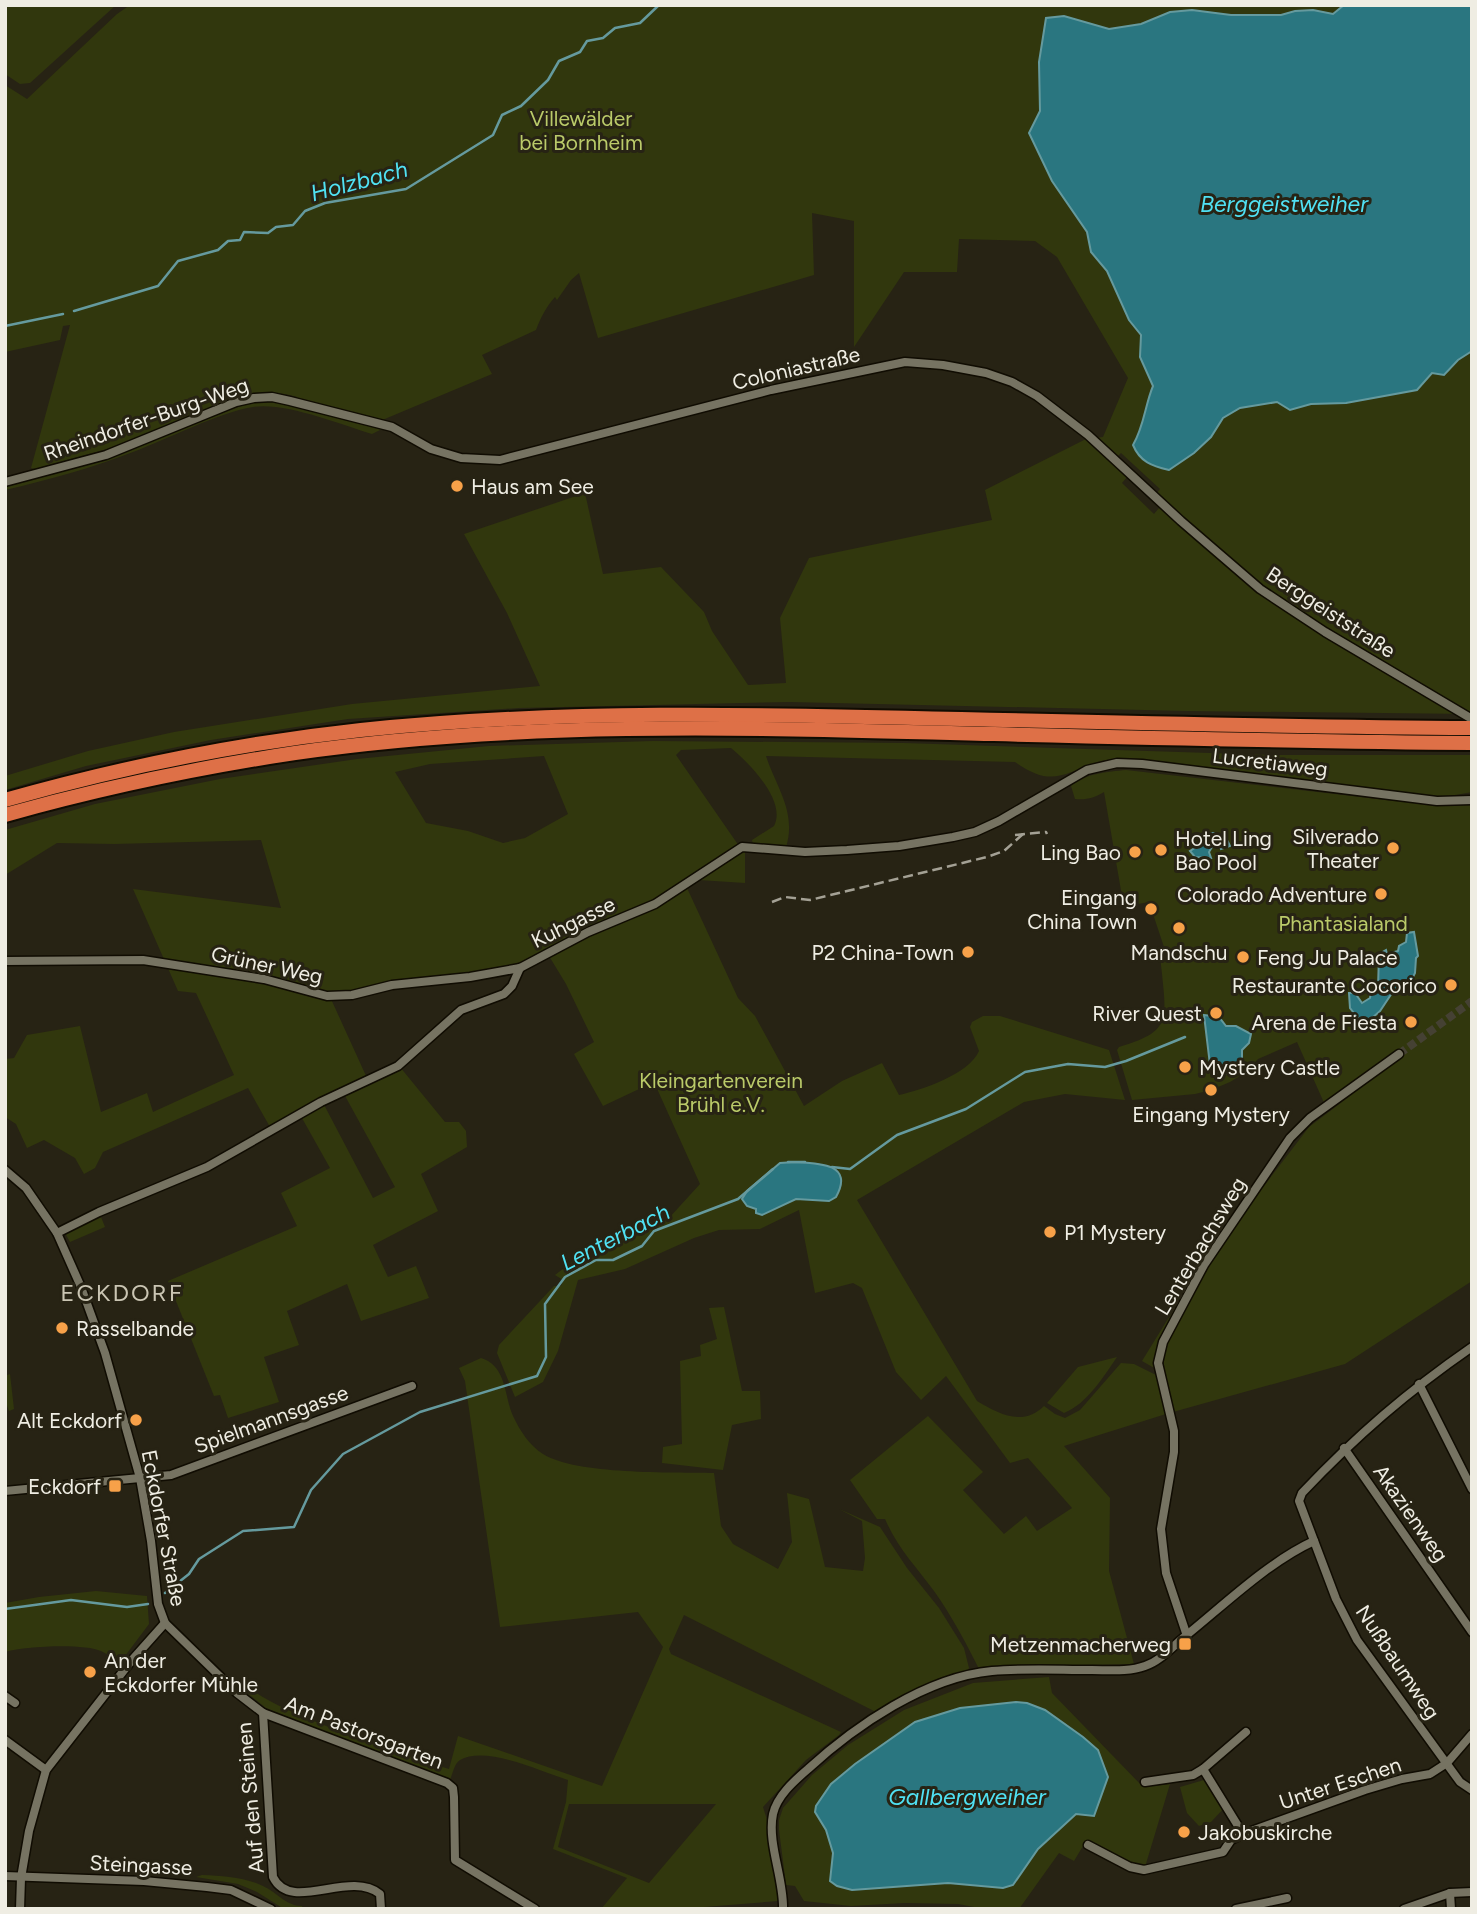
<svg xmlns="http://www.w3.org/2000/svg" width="1477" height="1914" viewBox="0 0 1477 1914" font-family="Figtree,sans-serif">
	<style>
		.green { fill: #31370d; fill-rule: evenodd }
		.water { fill: #2a7680; stroke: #659a9e; stroke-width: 2 }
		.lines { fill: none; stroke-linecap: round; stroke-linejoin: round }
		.stream { stroke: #659a9e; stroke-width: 2.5 }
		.street-tunnel { stroke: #454133; stroke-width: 8; stroke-dasharray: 8 4; stroke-linecap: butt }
		.street-casing { stroke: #100c02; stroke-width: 11 }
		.highway-casing { stroke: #100c02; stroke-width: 18 }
		.street { stroke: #767362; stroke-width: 8 }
		.highway { stroke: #de7047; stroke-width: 14 }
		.rail { stroke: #a4a195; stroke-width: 2.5; stroke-dasharray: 10 5; stroke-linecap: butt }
		.poi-dot { fill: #f7a149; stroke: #272314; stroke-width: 2.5 }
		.labels { text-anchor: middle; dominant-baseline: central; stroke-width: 6; stroke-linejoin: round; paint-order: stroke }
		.park-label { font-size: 21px; fill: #baca69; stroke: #272314 }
		.street-label { font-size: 21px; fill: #efede3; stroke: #272314 }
		.poi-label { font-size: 21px; fill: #efede3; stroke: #272314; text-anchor: end }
		.water-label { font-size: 23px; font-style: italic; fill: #50e1f3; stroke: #272314 }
		.quarter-label { font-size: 24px; letter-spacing: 2px; fill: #cac5b3; stroke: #272314 }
	</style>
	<rect width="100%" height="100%" fill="#272314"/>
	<g class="green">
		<path d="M5,5H116L30,83L20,84L5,74Z"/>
		<path d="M130,5H1472V57L1045,33L1039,62L1040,111L1029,133L1052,181L1087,232L1091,252L1107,271L1129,320L1141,335L1140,357L1153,386C1145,405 1144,427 1133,445L1147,464L1169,469L1194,453L1211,437L1223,418L1240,408L1277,402L1290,410L1311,404L1346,403L1416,390L1432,373L1444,375L1458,360L1472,351V714L1187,711L790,702L519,708L348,719L211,740L86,766L5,790V776L88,751L174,732L352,704L540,686L507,613L464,534L585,493L603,574L661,567L704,612L712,631L748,685L786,683L780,618L809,558L992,520L985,490L1086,439L1103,437L1128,378L1057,257L1035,241L959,239L957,272H904L854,347V221L812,213L814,275L598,338L579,273L571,280L557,300L555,297C546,307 541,317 536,330L482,355L492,374L380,421L298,401L297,397C278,391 260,392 241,396L107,449L35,469L31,468L70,325L63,326L60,340L5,352V85L27,99L117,14ZM1121,453L1160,489L1156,494L1117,457ZM1127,477L1159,508L1154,514L1122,483Z"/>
		<path d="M254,401C297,400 341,418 382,429L372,434C339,424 285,402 253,407C217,413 168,439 133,452C92,468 48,480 5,490V486L97,462Z"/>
		<path d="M653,741L904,743L1273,755H1472V792L1450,796H1423L1126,758C1117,759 1106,759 1098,762C1061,775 1051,787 1015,762L766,756C776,787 797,812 786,847L753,844L752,840L774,826C787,801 749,763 731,748L681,750L676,755L739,846L654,901L518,965L331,999L367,1078L321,1099L373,1198L395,1187L344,1094L400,1067L445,1122H459L466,1131L467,1147L421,1174L438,1211L373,1245L388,1277L416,1266L429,1298L361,1321L347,1284L287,1311L299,1345L264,1357L279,1402L228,1418L220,1395L214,1396L168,1281L297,1226L281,1193L330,1168L298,1111L270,1127L248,1088L103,1152L95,1168L84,1174L75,1158L44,1140L27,1148L16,1124L5,1117V1059L14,1058L27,1035L80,1026L101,1112L147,1093L153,1112L234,1075L196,993L178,991L133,889L281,908L261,840L114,844L57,843L5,875V830L95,804L220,779L357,759L489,746ZM544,756L568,814L525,838L503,843L468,831L426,823L395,772L430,764Z"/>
		<path d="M1126,770L1395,801L1472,804V1281L1345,1364L1173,1412L1164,1376V1349L1171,1331L1211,1263L1241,1216L1309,1127L1400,1058L1325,1105L1297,1042L1258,1059L1245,1073L1230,1082L1211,1090L1195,1094L1132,1100L1117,1050L1119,1047C1169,1032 1167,1022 1162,974C1161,964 1159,957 1164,947L1149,902L1138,904L1137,900L1123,902L1104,792C1094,798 1087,800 1075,799L1071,786C1085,773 1108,772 1126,770Z"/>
		<path d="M745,850V883L699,880Z"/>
		<path d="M687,888L738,998L755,1016L804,1106L842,1081L882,1063L899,1095C922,1090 969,1074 979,1051L970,1027L972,1022L983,1016H1000L1109,1050L1125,1100L1065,1094L1024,1102L857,1200L977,1401C999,1414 1023,1427 1044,1406L1055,1414L1065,1418L1080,1410L1121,1363L1134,1364L1158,1376L1166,1414L1064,1446L1110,1498L1109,1571L1134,1664L978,1667C965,1641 951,1615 934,1591C915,1565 898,1549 885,1519H877L850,1480L928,1416L983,1472L963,1490L1004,1534L1026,1516L1037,1531L1072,1508L1028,1458L1010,1463L946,1376L921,1400L896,1372L862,1288L853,1283L815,1293L799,1210L760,1229L719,1230L694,1238L625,1269L578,1280L558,1351L543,1382L515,1397L497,1353L499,1345L554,1286H561L563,1280L555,1275L572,1262L669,1218L700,1184L654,1082L603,1106L574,1054L594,1042L566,984L549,956L587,936L594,935V931L648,911ZM839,1190L820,1201L796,1199L762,1215L756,1208L747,1206V1203Z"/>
		<path d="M101,1217L105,1227L70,1242L65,1233Z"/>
		<path d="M1179,1301C1168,1323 1158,1344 1156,1369L1142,1361Z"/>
		<path d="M724,1307L742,1391H760L761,1419L732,1425L723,1470L662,1463L663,1447L682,1444L680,1361L701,1356L700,1345L717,1339L709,1308Z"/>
		<path d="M1117,1357C1104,1376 1087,1404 1064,1413L1047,1403L1078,1367Z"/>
		<path d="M481,1358C507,1366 504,1396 513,1416C520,1431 530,1446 543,1454C577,1475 672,1472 714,1473L721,1526L733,1544L778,1569L792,1542L787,1493L809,1499L825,1567L863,1571L865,1558L862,1521L839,1509L880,1527L907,1568L939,1608L964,1648L969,1668L967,1672L876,1712L684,1615L669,1649L671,1654L841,1732L839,1735L806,1760L763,1807L768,1823L778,1901L679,1909H601L627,1878L553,1849L566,1802L568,1780C542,1772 486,1745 460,1760C454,1764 453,1773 450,1780L372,1751L266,1708L237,1685L236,1678C262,1700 290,1711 321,1724C363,1741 406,1756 449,1769L458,1736L602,1786L663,1647L638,1612L500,1627L465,1381L459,1368ZM569,1804H716L649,1883L558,1847Z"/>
		<path d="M10,1374L14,1409L9,1411L5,1400V1376Z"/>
		<path d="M96,1591L147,1596L149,1624L119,1664C114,1659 107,1654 101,1651C85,1643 23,1646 5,1652V1603L39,1597Z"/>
		<path d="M1049,1677L1052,1693L1143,1787L1170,1784L1145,1867L1131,1863L1086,1841L1074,1861L1059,1853L1019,1909H985L958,1904L905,1903L851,1906L804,1901L795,1886L786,1885L779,1830V1820L783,1808L812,1775L848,1745L904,1710L973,1683ZM1016,1702L1071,1729L1083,1737L1108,1777L1094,1816L1076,1814L1038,1849L1013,1885L1003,1888L948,1883L852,1890L831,1881L833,1853L826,1830L815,1812L816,1806L831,1784L855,1764L915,1722L959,1708Z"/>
		<path d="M1204,1780L1224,1808L1211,1822L1199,1826L1187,1813L1180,1787Z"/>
		<path d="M202,1875C223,1876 244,1877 263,1886C278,1893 286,1906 302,1906L303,1909H284L257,1892L238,1884L196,1877Z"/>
	</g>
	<g class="water">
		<path d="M1344,5H1472V351L1458,360L1444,375L1432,373L1417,390L1346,403L1311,404L1290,410L1277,402L1240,408L1223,418L1211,437L1194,453L1169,470C1152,466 1140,462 1133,445C1144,427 1145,405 1153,386L1140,357L1141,335L1129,320L1107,271L1091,252L1087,232L1052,181L1029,133L1040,111L1039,62L1046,18L1064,16L1109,29L1141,24L1170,12L1192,10L1231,15H1281L1295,11L1313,10L1333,14Z"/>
		<path d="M1211,833H1214L1219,840H1227L1230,846L1221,849L1219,845L1212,847L1209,852L1211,858L1195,857L1190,851L1209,839Z"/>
		<path d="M1414,932L1418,956L1416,958L1415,973L1409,985L1394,990L1380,1011L1371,1019L1358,1018L1350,1008L1349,993H1355L1362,1003L1370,998L1371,992L1378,988L1379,954L1386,950L1387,954L1398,951L1399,946L1406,942L1407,933Z"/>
		<path d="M1204,1015L1219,1017L1226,1026H1236L1251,1034L1249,1043L1242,1050V1064C1233,1075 1218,1079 1210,1065Z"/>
		<path d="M795,1162C817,1163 855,1163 836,1197L829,1201L796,1199L762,1215L756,1213V1209L747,1206L742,1199L747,1191L780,1163Z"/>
		<path d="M1016,1702L1027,1703L1045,1710L1083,1737L1098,1750L1108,1777L1094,1816L1076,1814L1038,1849L1013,1885L1003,1888L948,1883L852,1890L837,1886L830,1881L833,1853L826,1830L815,1812L816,1806L831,1784L855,1764L915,1722L960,1708Z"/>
	</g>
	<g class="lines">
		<g class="stream">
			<path d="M74,311L158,286L178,261L218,250L228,241L240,240L244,232L268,233L276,227L293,225L305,211L325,203L406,189L493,135L502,115L521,106L548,80L559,61L580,52L587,41L603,38L615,28L640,23L659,5"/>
			<path d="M5,326L63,314"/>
			<path d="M788,1162H805"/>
			<path d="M832,1167L850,1169L897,1135L966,1109L1025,1072L1068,1064L1105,1067L1126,1061L1185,1037"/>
			<path d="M165,1593L189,1574L199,1559L243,1531L294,1527L311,1490L343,1454L420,1412L537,1376L546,1357L545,1304L565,1277L596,1260H613L642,1246L654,1231L738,1199L773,1169"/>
			<path d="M5,1609L71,1600L127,1607L148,1604"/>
		</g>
		<path class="street-tunnel" d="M1399,1054L1472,1001"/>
		<defs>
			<g id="street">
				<path d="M5,482L106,455L236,402L254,398L272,397L290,401L392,427L431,449L461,458L500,460L771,390L905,362L943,365L986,373L1012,382L1037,396L1088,435L1181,521L1260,589L1325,632L1472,719"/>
				<path d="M5,961L143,960L264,979L327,996L352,995L392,985L470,977L520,968L588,932L655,904L742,847L805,852L847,850L899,846L953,837L975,832L999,821L1087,770L1117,763L1142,764L1437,801L1472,800"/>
				<path d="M5,1170L26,1188L57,1233L81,1287L105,1353L140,1478L151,1541L158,1604L165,1623L237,1693L263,1713L273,1877C291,1914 349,1869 380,1894L381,1909"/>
				<path d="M57,1233L99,1212L207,1167L321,1102L398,1066L461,1010L504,994L512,986L520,968"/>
				<path d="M1472,1347C1407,1392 1356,1436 1302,1493L1299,1501L1336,1599L1357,1640L1460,1782L1472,1790"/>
				<path d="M1419,1384L1472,1489"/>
				<path d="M1344,1448L1472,1632"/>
				<path d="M5,1491L171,1475L412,1386"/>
				<path d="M1187,1636L1166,1573L1161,1529L1174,1452V1431L1158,1363L1163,1342L1204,1265L1290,1138L1310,1118L1399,1054"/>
				<path d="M5,1696L15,1703"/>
				<path d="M263,1713L447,1783L453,1788L454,1797L455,1860L535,1909"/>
				<path d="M5,1740L46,1770"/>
				<path d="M1203,1769L1246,1732"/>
				<path d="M1145,1782L1193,1775L1203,1769L1243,1834"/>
				<path d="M1088,1845L1130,1867L1144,1870L1223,1852L1231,1840L1243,1834L1365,1790L1402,1779L1430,1774L1447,1763L1472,1734"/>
				<path d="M5,1876L144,1881L207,1887L231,1890L271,1909"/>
				<path d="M1450,1893L1451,1909"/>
				<path d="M20,1909L21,1878L29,1831L46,1770L132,1660L165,1623"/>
				<path d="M783,1909C784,1879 767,1843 773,1814C777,1796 794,1781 808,1769C855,1726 926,1677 992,1671C1025,1668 1059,1670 1092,1670C1109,1670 1129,1672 1145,1666C1160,1661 1171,1648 1183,1638C1223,1606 1268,1562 1314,1541"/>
				<path d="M1236,1909L1287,1898"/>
				<path d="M1404,1909L1450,1893L1472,1892"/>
			</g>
			<g id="highway">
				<path d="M5,800C122,767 240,743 361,730C560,709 761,714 961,719C1131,723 1301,727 1472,728"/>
				<path d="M5,815C101,788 196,768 295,753C524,720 759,728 990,734C1151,738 1311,742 1472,743"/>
			</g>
		</defs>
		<use href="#street" class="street-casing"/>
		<use href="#highway" class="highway-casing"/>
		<use href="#street" class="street"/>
		<use href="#highway" class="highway"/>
		<g class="rail">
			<path d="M1015,835L1046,832L1047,834"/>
			<path d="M772,902L785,897L810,900L987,857L1004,851L1023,834"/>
		</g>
	</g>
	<g class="poi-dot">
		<circle cx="457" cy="486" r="7"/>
		<circle cx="1393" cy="848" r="7"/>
		<circle cx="1161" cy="850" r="7"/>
		<circle cx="1135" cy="852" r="7"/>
		<circle cx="1381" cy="894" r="7"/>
		<circle cx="1151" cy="909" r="7"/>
		<circle cx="1179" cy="928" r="7"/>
		<circle cx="968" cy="952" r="7"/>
		<circle cx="1243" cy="957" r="7"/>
		<circle cx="1451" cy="985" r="7"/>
		<circle cx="1216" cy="1013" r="7"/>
		<circle cx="1411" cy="1022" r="7"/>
		<circle cx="1185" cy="1067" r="7"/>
		<circle cx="1211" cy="1090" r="7"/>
		<circle cx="1050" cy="1232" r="7"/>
		<circle cx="62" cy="1328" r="7"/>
		<circle cx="136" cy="1420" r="7"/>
		<rect x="108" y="1479" width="14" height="14" rx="3.5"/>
		<rect x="1178" y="1637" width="14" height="14" rx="3.5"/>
		<circle cx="90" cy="1672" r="7"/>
		<circle cx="1184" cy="1832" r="7"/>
	</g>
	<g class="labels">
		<g class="park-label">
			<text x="581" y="118">Villewälder<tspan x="581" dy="24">bei Bornheim</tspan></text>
			<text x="1343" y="923">Phantasialand</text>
			<text x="721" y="1080">Kleingartenverein<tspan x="721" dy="24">Brühl e.V.</tspan></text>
		</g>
		<g class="street-label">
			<text transform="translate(796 368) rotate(-13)">Coloniastraße</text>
			<text transform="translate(146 419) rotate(-19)">Rheindorfer-Burg-Weg</text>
			<text transform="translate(1331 612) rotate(33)">Berggeiststraße</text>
			<text transform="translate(1270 762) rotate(7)">Lucretiaweg</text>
			<text transform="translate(573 922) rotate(-26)">Kuhgasse</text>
			<text transform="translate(267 965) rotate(12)">Grüner Weg</text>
			<text transform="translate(1200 1246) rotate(-59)">Lenterbachsweg</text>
			<text transform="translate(271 1419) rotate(-20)">Spielmannsgasse</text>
			<text transform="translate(1411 1513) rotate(55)">Akazienweg</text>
			<text transform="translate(164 1528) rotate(79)">Eckdorfer Straße</text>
			<text transform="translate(1398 1662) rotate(56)">Nußbaumweg</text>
			<text transform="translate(364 1732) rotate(21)">Am Pastorsgarten</text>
			<text transform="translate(1340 1783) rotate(-18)">Unter Eschen</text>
			<text transform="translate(250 1798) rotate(-95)">Auf den Steinen</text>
			<text transform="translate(141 1865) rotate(3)">Steingasse</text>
		</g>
		<g class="poi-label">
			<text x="471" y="486" text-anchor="start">Haus am See</text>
			<text x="1379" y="836">Silverado<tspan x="1379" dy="24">Theater</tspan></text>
			<text x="1175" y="838" text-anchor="start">Hotel Ling<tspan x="1175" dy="24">Bao Pool</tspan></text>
			<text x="1121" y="852">Ling Bao</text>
			<text x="1367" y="894">Colorado Adventure</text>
			<text x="1137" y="897">Eingang<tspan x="1137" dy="24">China Town</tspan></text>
			<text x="954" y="952">P2 China-Town</text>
			<text x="1179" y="952" text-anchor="middle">Mandschu</text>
			<text x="1257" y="957" text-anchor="start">Feng Ju Palace</text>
			<text x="1437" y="985">Restaurante Cocorico</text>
			<text x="1202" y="1013">River Quest</text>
			<text x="1397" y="1022">Arena de Fiesta</text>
			<text x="1199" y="1067" text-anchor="start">Mystery Castle</text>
			<text x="1211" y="1114" text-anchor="middle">Eingang Mystery</text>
			<text x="1064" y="1232" text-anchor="start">P1 Mystery</text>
			<text x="76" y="1328" text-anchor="start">Rasselbande</text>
			<text x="122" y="1420">Alt Eckdorf</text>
			<text x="101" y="1486">Eckdorf</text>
			<text x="1171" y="1644">Metzenmacherweg</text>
			<text x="104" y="1660" text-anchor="start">An der<tspan x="104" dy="24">Eckdorfer Mühle</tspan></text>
			<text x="1198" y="1832" text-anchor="start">Jakobuskirche</text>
		</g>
		<g class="water-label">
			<text transform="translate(359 181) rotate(-15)">Holzbach</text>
			<text x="1284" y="204">Berggeistweiher</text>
			<text transform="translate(615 1237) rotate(-27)">Lenterbach</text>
			<text x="967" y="1797">Gallbergweiher</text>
		</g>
		<g class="quarter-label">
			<text x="122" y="1292">ECKDORF</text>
		</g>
	</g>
	<rect width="1477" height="1914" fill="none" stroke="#efede3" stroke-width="14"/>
</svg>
